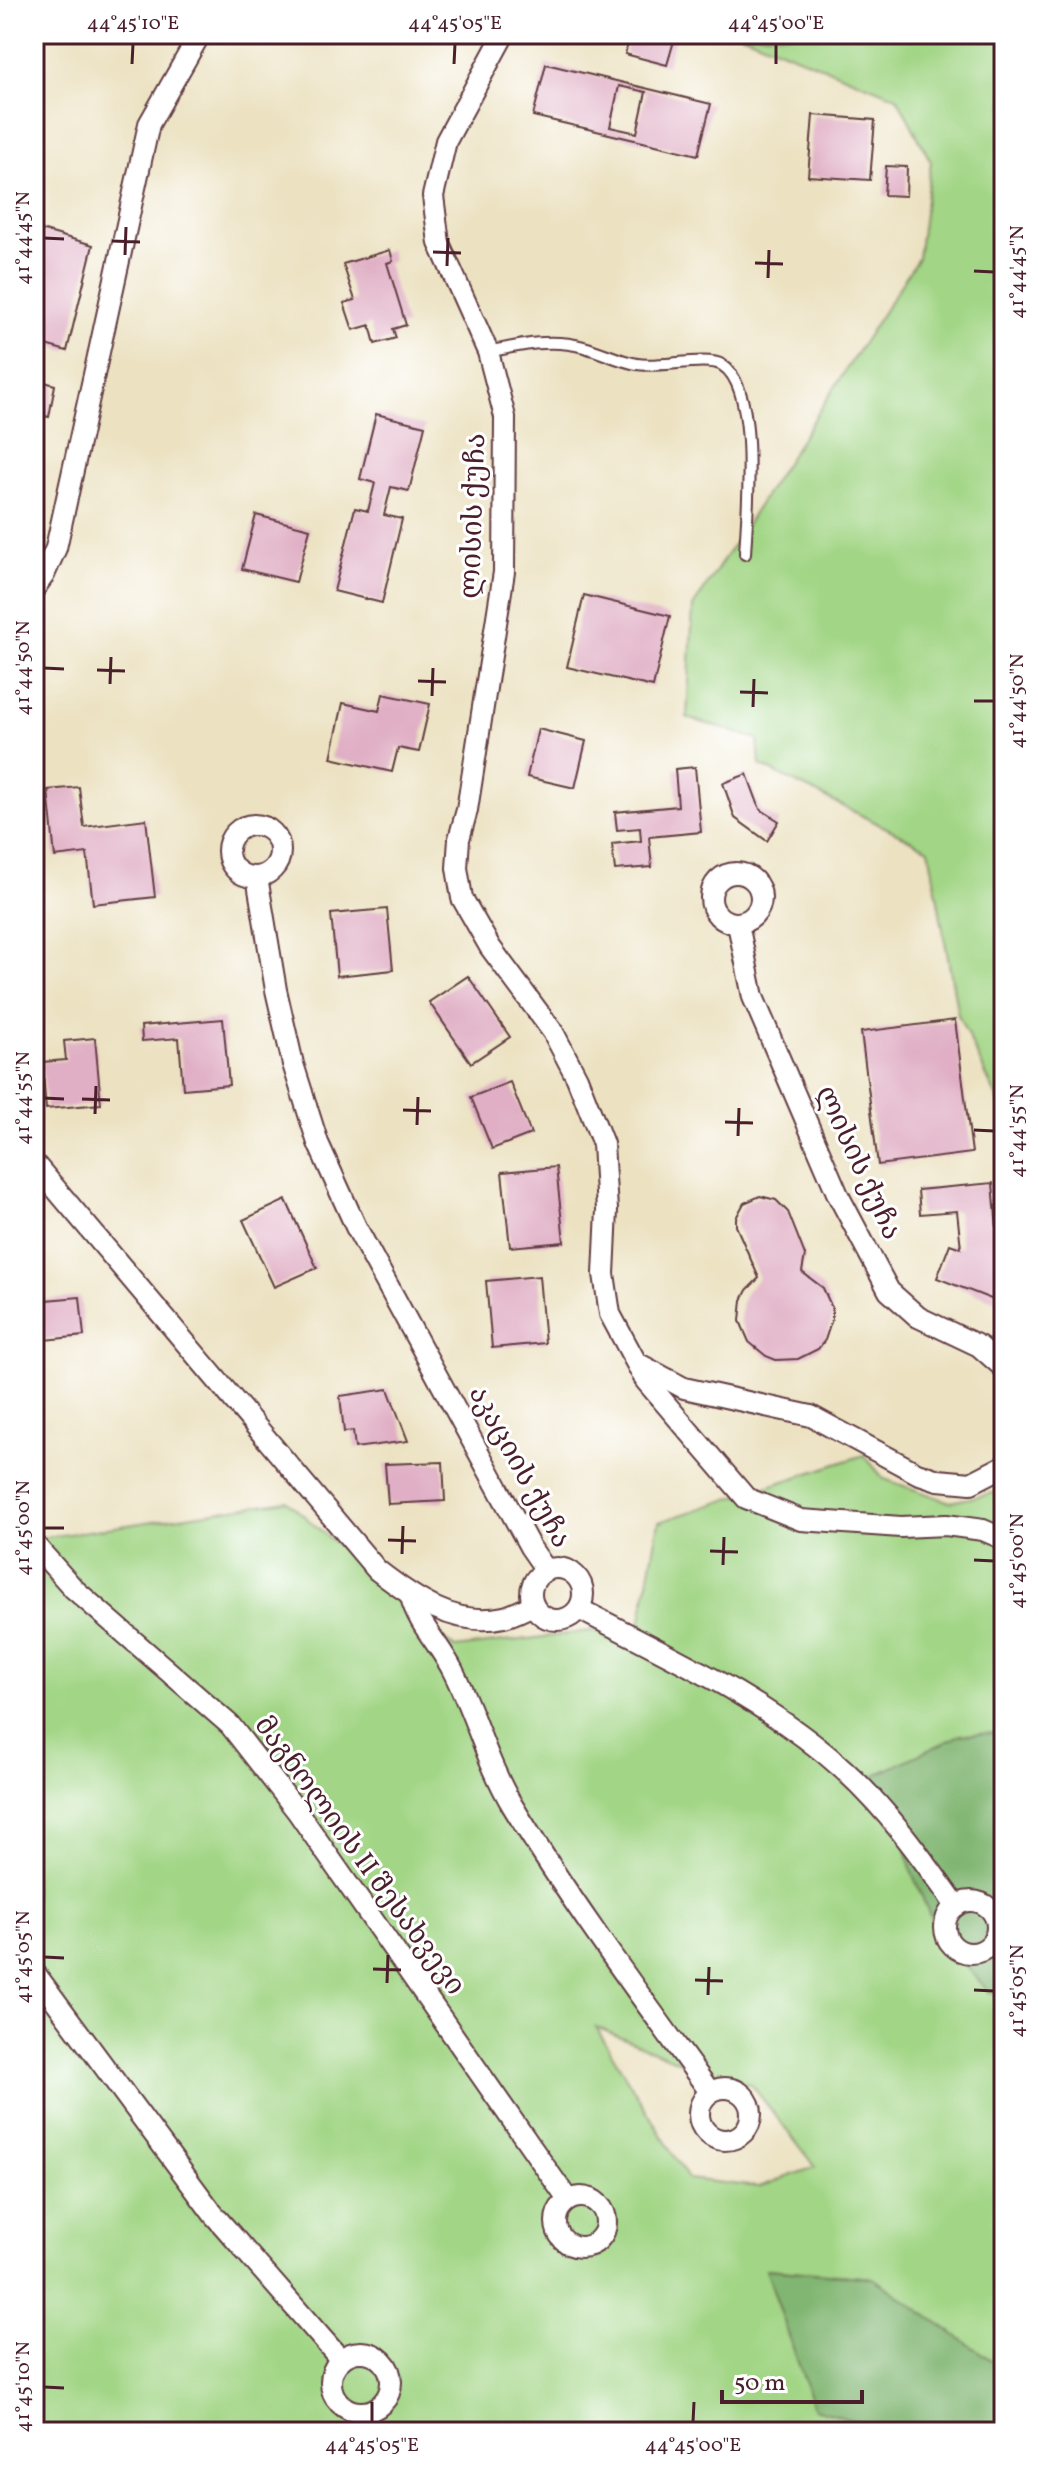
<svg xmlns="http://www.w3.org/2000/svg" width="1038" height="2466" viewBox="0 0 1038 2466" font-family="Vollkorn,'Noto Serif Georgian',serif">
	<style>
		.green { fill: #a2d585; stroke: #767a58; stroke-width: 2; fill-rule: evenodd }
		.forest { fill: #81b672; stroke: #666a4e; stroke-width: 2 }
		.building { fill: #e0afc5; fill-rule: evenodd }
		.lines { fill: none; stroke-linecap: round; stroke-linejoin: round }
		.service-casing { stroke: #623c42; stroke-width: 14 }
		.minor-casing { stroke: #623c42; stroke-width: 24 }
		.service { stroke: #fff; stroke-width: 10 }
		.minor { stroke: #fff; stroke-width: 20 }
		.ticks { fill: none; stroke: #4a1f2b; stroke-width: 3 }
		.labels { text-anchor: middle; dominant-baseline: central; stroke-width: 6; stroke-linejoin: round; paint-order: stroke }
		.street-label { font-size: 28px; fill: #4a1f2b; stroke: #fff }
		.neatline { fill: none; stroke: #4a1f2b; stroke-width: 3 }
		.ticks-label { font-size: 20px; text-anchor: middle; fill: #4a1f2b }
	</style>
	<rect width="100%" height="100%" fill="#fff"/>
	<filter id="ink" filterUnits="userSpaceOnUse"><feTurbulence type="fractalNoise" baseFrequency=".0125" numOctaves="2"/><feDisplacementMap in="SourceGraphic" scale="16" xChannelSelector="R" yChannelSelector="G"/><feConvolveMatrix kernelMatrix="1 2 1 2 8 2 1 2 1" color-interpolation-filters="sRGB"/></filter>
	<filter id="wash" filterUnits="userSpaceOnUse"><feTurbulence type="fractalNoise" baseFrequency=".006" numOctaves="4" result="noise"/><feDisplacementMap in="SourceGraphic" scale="32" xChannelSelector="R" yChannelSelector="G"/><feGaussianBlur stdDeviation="1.8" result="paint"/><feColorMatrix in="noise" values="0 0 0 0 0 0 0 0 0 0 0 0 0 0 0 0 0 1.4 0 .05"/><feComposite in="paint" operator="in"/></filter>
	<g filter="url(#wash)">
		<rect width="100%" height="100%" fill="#ece2c2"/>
		<g class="green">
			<path d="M741,34H1004V1113L958,1015L929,849L760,765L758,739L687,718L693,607L918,258L931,162L897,97Z"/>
			<path d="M864,1455L884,1479L950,1502L1004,1491V1741L994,1733L989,1992L1004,1993V2369L873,2278L767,2269L814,2409L892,2432H34V1539L287,1501L455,1648L640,1625L659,1522ZM596,2027L730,2082L751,2084L815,2167L759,2187L688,2179Z"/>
		</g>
		<g class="forest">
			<path d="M994,1733L1004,1741V1993L989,1992L937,1933L911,1870L906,1847L867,1779L960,1735Z"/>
			<path d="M766,2269L873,2278L1004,2369V2432H892L814,2409Z"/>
		</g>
		<g id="blocks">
			<g class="building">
				<path d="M631,34H676L667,65L625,54Z"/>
				<path d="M546,64L711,104L698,155L533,116ZM619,86L646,92L637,133L610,127Z"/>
				<path d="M813,115L875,120L870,180L808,176Z"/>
				<path d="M886,166L907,167L906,196L884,195Z"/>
				<path d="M34,228L93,245L67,351L34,342Z"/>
				<path d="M390,250L393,261L387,263L406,325L393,329L396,338L375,344L370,325L353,330L344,303L355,300L343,264Z"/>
				<path d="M34,379L55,385L49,417L34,414Z"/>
				<path d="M376,414L425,426L409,491L391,487L384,515L402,519L382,603L334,591L355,508L368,511L375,483L360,479Z"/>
				<path d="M256,515L310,529L296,582L242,569Z"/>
				<path d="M584,595L670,616L653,687L567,667Z"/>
				<path d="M383,694L430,704L419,752L398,748L392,772L331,758L343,703L379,711Z"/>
				<path d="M538,729L586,741L575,788L527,777Z"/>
				<path d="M695,767L701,832L649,837L652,867L615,870L612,844L641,841L640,828L617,830L615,812L678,806L675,769Z"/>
				<path d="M747,774L760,809L779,821L767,841L735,818L723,783Z"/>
				<path d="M79,787L84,827L146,819L155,897L93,904L87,853L55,857L48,790Z"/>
				<path d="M387,909L393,970L337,976L331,914Z"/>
				<path d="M468,976L510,1037L471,1063L429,1002Z"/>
				<path d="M223,1019L229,1085L183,1089L179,1038L142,1041L141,1026Z"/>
				<path d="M955,1020L972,1153L878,1165L861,1032Z"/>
				<path d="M95,1038L101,1104L46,1109L42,1062L66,1060L64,1041Z"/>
				<path d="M510,1082L531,1134L492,1149L471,1097Z"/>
				<path d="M556,1167L564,1242L510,1247L502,1172Z"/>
				<path d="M993,1183L1000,1264L1004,1265V1304L937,1278L950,1244L961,1248L957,1211L920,1214L918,1190Z"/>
				<path d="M760,1196L776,1200L788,1212L805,1255L802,1272L823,1288L832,1308V1319L825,1340L818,1349L798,1359L776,1360L766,1356L749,1342L740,1321L742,1300L747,1290L759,1278L736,1226V1218L744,1203Z"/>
				<path d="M286,1200L317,1268L274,1287L243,1220Z"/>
				<path d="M539,1276L545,1343L492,1348L486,1281Z"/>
				<path d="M80,1297L84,1336L34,1341V1301Z"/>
				<path d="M388,1389L408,1441L355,1448L353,1431L344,1432L340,1396Z"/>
				<path d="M443,1462L445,1501L388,1504L385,1464Z"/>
			</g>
		</g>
	</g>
	<g filter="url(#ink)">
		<use href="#blocks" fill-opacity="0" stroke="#623c42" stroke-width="2"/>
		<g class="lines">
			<defs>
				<path id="service" d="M488,352C521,345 551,338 584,347C602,352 619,361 637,364C659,368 707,356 722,365C760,388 747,513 745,554"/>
				<g id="minor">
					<path d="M504,34L446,141L433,196L439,243L488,352L505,417L504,572L467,810L459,839L457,868L462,898L490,947L553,1032L577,1078L603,1144L607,1210L604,1274L610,1314L646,1381L746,1498L801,1520L901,1527L946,1525L983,1530L1004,1539"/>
					<path d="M34,589L44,575L56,548L149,124L200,34"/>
					<circle cx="254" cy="851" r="26"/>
					<circle cx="736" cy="898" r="25"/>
					<path d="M257,877L276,990L293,1064L318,1143L356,1227L530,1547L546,1570"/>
					<path d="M738,924L753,997L838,1195L889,1291L918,1317L979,1346L1004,1368"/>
					<path d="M34,1163L377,1570C413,1598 455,1628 504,1617C513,1615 524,1609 533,1605"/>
					<path d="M641,1365L684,1388L811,1416L917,1473L938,1480L971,1483L1004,1466"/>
					<path d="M34,1544L74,1589L230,1725L297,1811L568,2200"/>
					<circle cx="557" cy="1594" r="26"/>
					<path d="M411,1597C418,1624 440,1645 453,1671C475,1714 487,1763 512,1805C572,1904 642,1998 710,2092"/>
					<path d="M579,1609C670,1656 767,1700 844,1770C888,1810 922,1858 956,1906"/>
					<circle cx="971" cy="1927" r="26"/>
					<path d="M34,1972L214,2215L341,2360"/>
					<circle cx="725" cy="2114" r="26"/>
					<circle cx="581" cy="2222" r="25"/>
					<circle cx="361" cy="2382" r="30"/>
				</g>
			</defs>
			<use href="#service" class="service-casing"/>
			<use href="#minor" class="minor-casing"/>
			<use href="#service" class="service"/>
			<use href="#minor" class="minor"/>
		</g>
	</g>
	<path class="ticks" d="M132,64L133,44M454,64L455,44M776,64V44M44,238L64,239M112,241L140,242M433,252L461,253M125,255L126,227M755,263L783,264M447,266L448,238M974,271L994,272M768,278L769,250M44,668L64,669M97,670L125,671M418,681L446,682M110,684L111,657M740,692L768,693M432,696L433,668M974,701H994M753,707L754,679M44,1098L64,1099M82,1099L110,1100M403,1110L431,1111M95,1114L96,1086M725,1122L753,1123M417,1125L418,1097M974,1130L994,1131M738,1136L739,1108M44,1528H64M388,1540L416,1541M710,1551L738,1552M402,1554L403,1526M974,1560L994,1561M723,1565L724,1537M44,1957L64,1958M373,1969L401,1970M695,1980L723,1981M387,1983L388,1955M974,1990L994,1991M708,1995L709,1967M44,2387L64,2388M372,2422V2402M693,2422L694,2402"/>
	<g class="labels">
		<g class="street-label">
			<text transform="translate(474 516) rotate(-88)">ლისის ქუჩა</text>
			<text transform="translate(858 1163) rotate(65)">ლისის ქუჩა</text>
			<text transform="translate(519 1467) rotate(61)">აკაციის ქუჩა</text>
			<text transform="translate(359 1856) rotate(54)">მაგნოლიის II შესახვევი</text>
		</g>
	</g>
	<rect width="1038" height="2466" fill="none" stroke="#fff" stroke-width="88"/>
	<path d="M722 2390v12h140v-12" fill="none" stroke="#4a1f2b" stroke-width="4"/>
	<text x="734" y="2390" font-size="24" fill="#4a1f2b" stroke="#ffffff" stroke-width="6" paint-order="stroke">50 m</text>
	<rect x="44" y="44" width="950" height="2378" class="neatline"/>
	<g class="ticks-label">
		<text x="133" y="29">44°45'10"E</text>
		<text x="455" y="29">44°45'05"E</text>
		<text x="776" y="29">44°45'00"E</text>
		<text transform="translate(22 238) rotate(-90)" y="7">41°44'45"N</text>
		<text transform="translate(1016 272) rotate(-90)" y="7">41°44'45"N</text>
		<text transform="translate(22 668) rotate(-90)" y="7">41°44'50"N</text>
		<text transform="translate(1016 701) rotate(-90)" y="7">41°44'50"N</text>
		<text transform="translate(22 1098) rotate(-90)" y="7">41°44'55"N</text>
		<text transform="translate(1016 1131) rotate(-90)" y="7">41°44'55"N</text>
		<text transform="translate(22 1528) rotate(-90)" y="7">41°45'00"N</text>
		<text transform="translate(1016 1561) rotate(-90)" y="7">41°45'00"N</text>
		<text transform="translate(22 1957) rotate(-90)" y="7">41°45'05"N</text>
		<text transform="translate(1016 1991) rotate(-90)" y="7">41°45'05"N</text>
		<text transform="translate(22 2387) rotate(-90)" y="7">41°45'10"N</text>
		<text x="372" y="2451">44°45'05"E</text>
		<text x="693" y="2451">44°45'00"E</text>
	</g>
</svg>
